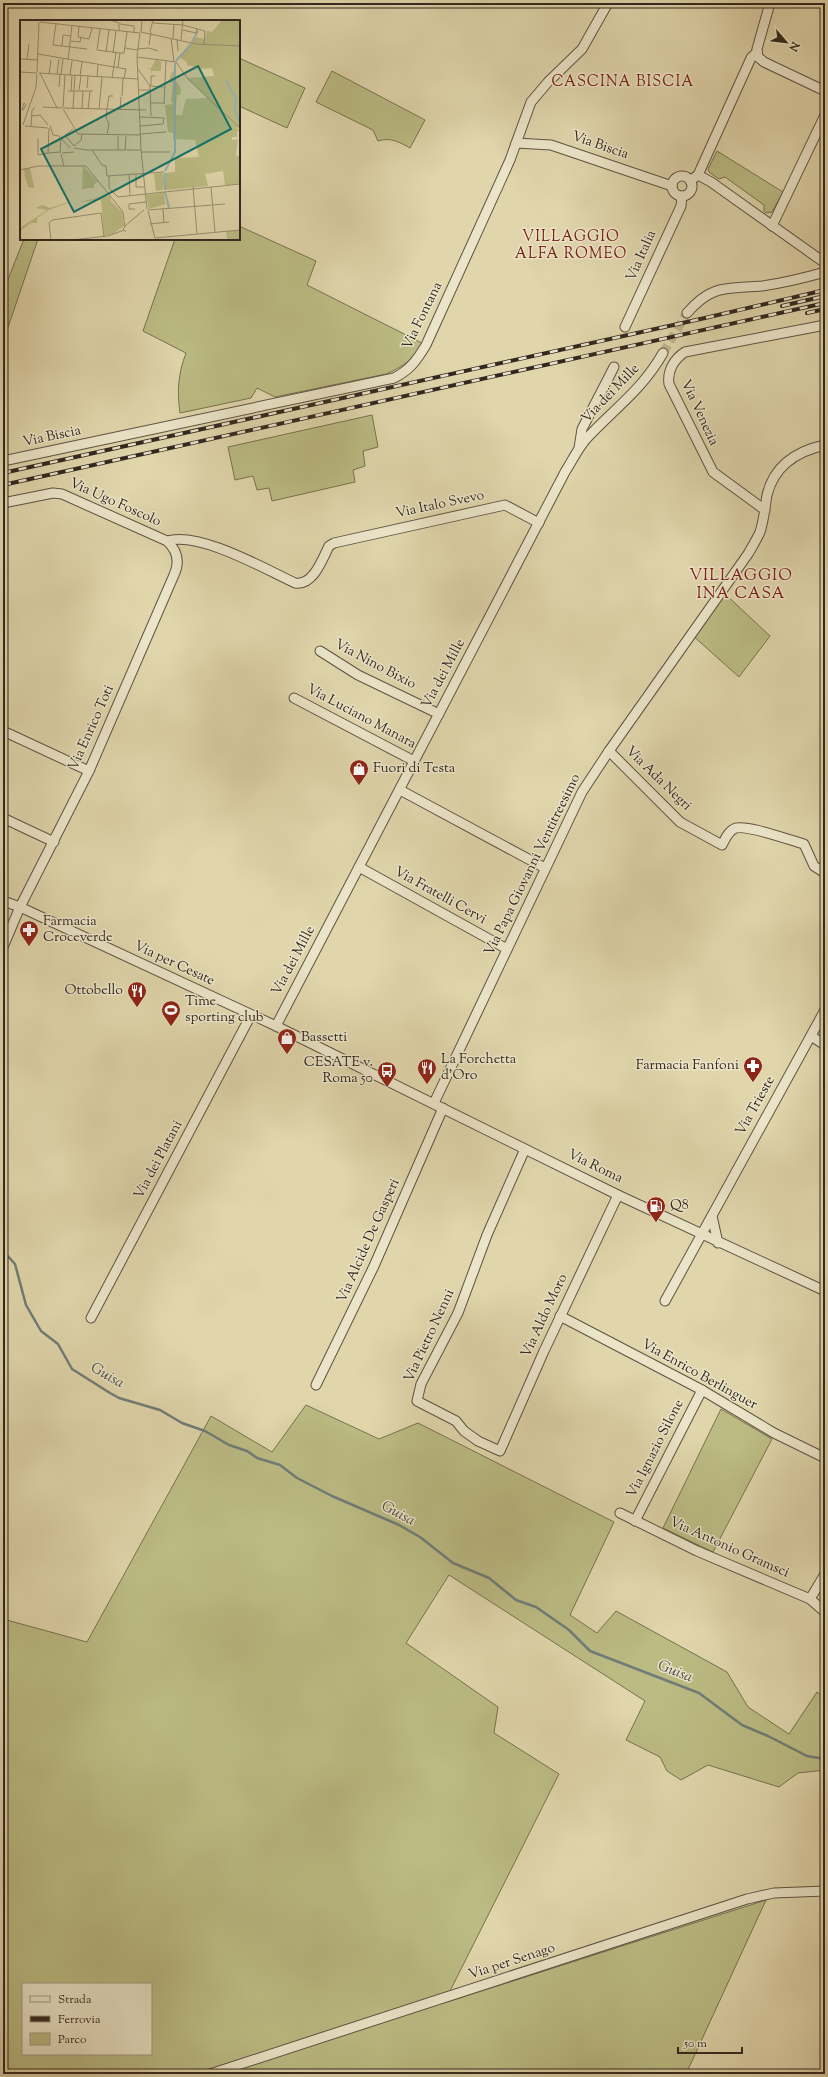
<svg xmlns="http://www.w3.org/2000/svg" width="828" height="2077" viewBox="0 0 828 2077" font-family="'Sorts Mill Goudy',serif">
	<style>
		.green { fill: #bbbb83; stroke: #767251; fill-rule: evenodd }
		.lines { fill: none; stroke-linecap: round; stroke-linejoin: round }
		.stream { stroke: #6f7d78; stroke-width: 2.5 }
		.minor-tunnel { stroke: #bdb28f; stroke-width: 9; stroke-dasharray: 9 4.5; stroke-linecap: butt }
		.minor-casing { stroke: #5e5342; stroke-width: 11 }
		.minor { stroke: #ebe4c8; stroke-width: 9 }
		.rail-casing { stroke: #32281f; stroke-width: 4 }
		.rail { stroke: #ebe4c8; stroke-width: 2.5; stroke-dasharray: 8; stroke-linecap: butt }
		.labels { text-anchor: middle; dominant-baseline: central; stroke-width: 3; stroke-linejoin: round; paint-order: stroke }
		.street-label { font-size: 14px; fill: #32281f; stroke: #ebe4c8 }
		.poi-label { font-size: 14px; fill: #32281f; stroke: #ebe4c8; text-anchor: start }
		.neighbourhood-label { font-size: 15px; letter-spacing: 1px; fill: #7a1f14; stroke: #ebe4c8 }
		.water-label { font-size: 15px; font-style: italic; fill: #4b4c44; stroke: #ebe4c8 }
		.quarter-label { font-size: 16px; letter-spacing: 1px; fill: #7a1f14; stroke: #ebe4c8 }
		.inset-river { fill: none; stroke: #97b6b3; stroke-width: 2 }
		.inset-road { fill: none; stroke: #9a9073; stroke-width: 1 }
		.view { fill: #0f766e; fill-opacity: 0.15; stroke: #0f766e; stroke-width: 2 }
		.inset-edge { fill: none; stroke: #32281f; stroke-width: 2 }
	</style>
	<rect width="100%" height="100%" fill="#e0d5ab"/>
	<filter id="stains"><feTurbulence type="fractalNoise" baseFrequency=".005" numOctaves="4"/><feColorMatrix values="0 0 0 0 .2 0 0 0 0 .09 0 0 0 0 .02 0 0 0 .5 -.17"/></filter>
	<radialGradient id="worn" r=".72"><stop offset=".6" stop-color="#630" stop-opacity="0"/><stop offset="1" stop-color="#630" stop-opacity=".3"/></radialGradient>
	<g class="green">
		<path d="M239,58L305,88L287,128L239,106Z"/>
		<path d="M332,71L425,120L410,148C399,142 391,137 378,141L373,130L316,102Z"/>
		<path d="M717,151L783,192L772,212L766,213L764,211V205L725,177L719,179L709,172L708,169Z"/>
		<path d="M239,226L316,261L307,285L422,343C415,359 402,367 386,374L275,397L257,388L251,398L180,413C177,391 178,374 186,353L143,331L175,239H239Z"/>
		<path d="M24,239H38L3,342V292Z"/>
		<path d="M372,415L378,447L363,451L365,466L353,470L355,482L272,501L269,488L257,490L253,476L235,480L228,447Z"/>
		<path d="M722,591L770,636L739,677L691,634Z"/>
		<path d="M306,1405L379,1439L418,1423L614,1522L570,1615L597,1633L616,1611L727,1672L748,1707L789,1734L817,1692L825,1698V1770L798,1773L779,1787L708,1765L681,1780L667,1771L660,1757L626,1740L645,1701L449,1575L406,1643L498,1707L494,1733L559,1774L444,2003L766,1900L686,2074H3V1619L87,1642L211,1416L272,1452ZM23,1984H151V2054H23Z"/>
		<path d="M721,1409L772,1439L713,1552L663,1528Z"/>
	</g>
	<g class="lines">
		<path class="stream" d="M3,1251L15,1264L26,1305L41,1331L58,1344L72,1369L110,1393L119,1398L160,1410L182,1423L205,1431L229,1445L247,1451L257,1458L280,1465L297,1478L332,1496L399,1525L420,1537L453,1563L489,1578L516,1600L536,1607L569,1630L590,1651L699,1693L742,1725L768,1736L807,1756L825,1759"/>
		<path class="minor-tunnel" d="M663,353L687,313"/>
		<defs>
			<g id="minor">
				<path d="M770,3L757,49L758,57L764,62L825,91"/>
				<path d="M516,143L551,145L672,186"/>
				<path d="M698,175L751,58L757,52"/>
				<circle cx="682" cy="186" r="10"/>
				<path d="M690,181L698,175L711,182L825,263"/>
				<path d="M772,226L825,115"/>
				<path d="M687,313C712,284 727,289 762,286C783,283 804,278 825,272"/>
				<path d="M625,327L681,206L682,196"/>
				<path d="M579,448L582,429L614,367"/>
				<path d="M3,461L394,378C410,370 417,360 426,345L510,160L531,102L548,82L582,49L608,3"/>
				<path d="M3,503L53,493L62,494L167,541C178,551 180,562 174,575L89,771L20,907L3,947"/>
				<path d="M765,510L713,472L669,384C667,371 674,359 685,352L825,325"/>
				<path d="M167,541C199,531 265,569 295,583C313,586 322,560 329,546L334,543L505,505L539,523"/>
				<path d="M320,651L358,675L439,714"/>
				<path d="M294,698L414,761"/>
				<path d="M3,731L89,771"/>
				<path d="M609,751L680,822L722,845C725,839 729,830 736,828C749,825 789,840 804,844L814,866L825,873"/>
				<path d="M400,790L545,868"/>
				<path d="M3,818L54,842"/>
				<path d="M359,867L507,949"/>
				<path d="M3,901L20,907L276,1026L618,1195L825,1291"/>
				<path d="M276,1026L565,472C572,461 578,448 587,438C615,408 642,390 663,353"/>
				<path d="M811,1036L825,1045"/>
				<path d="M434,1103L582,792L609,751L748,554C752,547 757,539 760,532C764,520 765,507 767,495C774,466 797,451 825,445"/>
				<path d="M525,1149L487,1235L458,1313L421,1384L417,1401L456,1421L464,1431L478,1441L500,1451L544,1351L618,1195"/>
				<path d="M712,1216L718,1243"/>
				<path d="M665,1301L825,1010"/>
				<path d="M560,1316L702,1390L774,1433L825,1458"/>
				<path d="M91,1318L251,1015"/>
				<path d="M316,1385L374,1266L443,1108"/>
				<path d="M620,1513L697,1551L810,1599L825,1612"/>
				<path d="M635,1521L702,1390"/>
				<path d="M810,1599L825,1574"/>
				<path d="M210,2074L747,1899L774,1893L825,1891"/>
			</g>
		</defs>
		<use href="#minor" class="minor-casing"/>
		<use href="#minor" class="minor"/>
		<defs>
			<g id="rail">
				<path d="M782,306L825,296"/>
				<path d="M807,313L825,309"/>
				<path d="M3,473L705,318L825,290"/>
				<path d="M3,485L825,303"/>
			</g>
		</defs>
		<use href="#rail" class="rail-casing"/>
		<use href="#rail" class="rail"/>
	</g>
	<defs>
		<symbol id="shop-pin" viewBox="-11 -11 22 30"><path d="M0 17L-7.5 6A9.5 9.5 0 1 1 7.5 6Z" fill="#8f2418" stroke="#ebe4c8"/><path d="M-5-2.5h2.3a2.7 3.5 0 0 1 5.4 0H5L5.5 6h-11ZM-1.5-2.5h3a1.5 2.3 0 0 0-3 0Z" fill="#fff"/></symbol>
		<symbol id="pharmacy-pin" viewBox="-11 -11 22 30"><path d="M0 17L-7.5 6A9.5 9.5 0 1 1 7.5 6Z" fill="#8f2418" stroke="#ebe4c8"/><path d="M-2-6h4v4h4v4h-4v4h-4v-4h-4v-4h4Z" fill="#fff"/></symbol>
		<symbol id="restaurant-pin" viewBox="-11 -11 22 30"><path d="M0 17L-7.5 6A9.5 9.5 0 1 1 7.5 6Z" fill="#8f2418" stroke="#ebe4c8"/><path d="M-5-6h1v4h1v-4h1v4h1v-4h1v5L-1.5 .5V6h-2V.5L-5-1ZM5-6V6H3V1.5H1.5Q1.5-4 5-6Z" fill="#fff"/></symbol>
		<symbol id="stadium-pin" viewBox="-11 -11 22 30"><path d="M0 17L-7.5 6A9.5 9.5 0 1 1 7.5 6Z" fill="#8f2418" stroke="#ebe4c8"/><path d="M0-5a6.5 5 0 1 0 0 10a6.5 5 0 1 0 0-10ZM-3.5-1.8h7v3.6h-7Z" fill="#fff"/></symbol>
		<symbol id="bus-pin" viewBox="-11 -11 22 30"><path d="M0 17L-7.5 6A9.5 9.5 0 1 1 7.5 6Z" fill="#8f2418" stroke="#ebe4c8"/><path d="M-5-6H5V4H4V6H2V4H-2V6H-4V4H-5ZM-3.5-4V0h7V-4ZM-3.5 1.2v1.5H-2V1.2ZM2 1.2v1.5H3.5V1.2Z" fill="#fff"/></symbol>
		<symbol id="fuel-pin" viewBox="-11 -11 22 30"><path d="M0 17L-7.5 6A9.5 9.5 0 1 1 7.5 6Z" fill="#8f2418" stroke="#ebe4c8"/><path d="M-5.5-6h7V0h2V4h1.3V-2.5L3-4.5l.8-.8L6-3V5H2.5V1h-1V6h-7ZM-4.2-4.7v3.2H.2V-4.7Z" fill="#fff"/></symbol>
	</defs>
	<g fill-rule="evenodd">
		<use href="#shop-pin" x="348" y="758" width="22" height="30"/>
		<use href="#pharmacy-pin" x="18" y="919" width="22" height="30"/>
		<use href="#restaurant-pin" x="126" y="980" width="22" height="30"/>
		<use href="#stadium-pin" x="160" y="999" width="22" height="30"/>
		<use href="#shop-pin" x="276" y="1027" width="22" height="30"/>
		<use href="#pharmacy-pin" x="742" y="1055" width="22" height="30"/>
		<use href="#restaurant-pin" x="416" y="1057" width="22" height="30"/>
		<use href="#bus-pin" x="376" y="1060" width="22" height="30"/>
		<use href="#fuel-pin" x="645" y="1195" width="22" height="30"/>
	</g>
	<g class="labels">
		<g class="street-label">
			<text transform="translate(600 146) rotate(19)">Via Biscia</text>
			<text transform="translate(642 256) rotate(-66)">Via Italia</text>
			<text transform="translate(423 316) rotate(-64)">Via Fontana</text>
			<text transform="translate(611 394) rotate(-46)">Via dei Mille</text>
			<text transform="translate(699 413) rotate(65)">Via Venezia</text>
			<text transform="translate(52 437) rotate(-12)">Via Biscia</text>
			<text transform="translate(115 503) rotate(24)">Via Ugo Foscolo</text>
			<text transform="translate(440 505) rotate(-12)">Via Italo Svevo</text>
			<text transform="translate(375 665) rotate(28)">Via Nino Bixio</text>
			<text transform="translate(444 674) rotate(-62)">Via dei Mille</text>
			<text transform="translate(361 717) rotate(28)">Via Luciano Manara</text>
			<text transform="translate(92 728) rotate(-66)">Via Enrico Toti</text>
			<text transform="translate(658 779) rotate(44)">Via Ada Negri</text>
			<text transform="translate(533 865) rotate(-64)">Via Papa Giovanni Ventitreesimo</text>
			<text transform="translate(440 896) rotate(29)">Via Fratelli Cervi</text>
			<text transform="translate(294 961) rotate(-62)">Via dei Mille</text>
			<text transform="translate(174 964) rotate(25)">Via per Cesate</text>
			<text transform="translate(756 1106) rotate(-61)">Via Trieste</text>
			<text transform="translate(159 1160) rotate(-62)">Via dei Platani</text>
			<text transform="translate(595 1167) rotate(26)">Via Roma</text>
			<text transform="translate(369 1241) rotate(-66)">Via Alcide De Gasperi</text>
			<text transform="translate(545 1316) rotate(-65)">Via Aldo Moro</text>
			<text transform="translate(430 1336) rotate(-65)">Via Pietro Nenni</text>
			<text transform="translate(699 1375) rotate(29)">Via Enrico Berlinguer</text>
			<text transform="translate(656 1449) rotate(-63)">Via Ignazio Silone</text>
			<text transform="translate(729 1548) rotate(24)">Via Antonio Gramsci</text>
			<text transform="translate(512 1962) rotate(-18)">Via per Senago</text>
		</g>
		<g class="poi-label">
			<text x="373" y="769">Fuori di Testa</text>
			<text x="43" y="922">Farmacia<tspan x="43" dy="16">Croceverde</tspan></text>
			<text x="123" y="991" text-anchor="end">Ottobello</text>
			<text x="185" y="1002">Time<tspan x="185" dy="16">sporting club</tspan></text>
			<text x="301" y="1038">Bassetti</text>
			<text x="441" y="1060">La Forchetta<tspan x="441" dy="16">d'Oro</tspan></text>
			<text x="373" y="1063" text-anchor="end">CESATE v.<tspan x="373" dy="16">Roma 50</tspan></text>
			<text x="739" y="1066" text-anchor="end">Farmacia Fanfoni</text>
			<text x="670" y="1206">Q8</text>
		</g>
		<g class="neighbourhood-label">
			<text x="623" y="82">CASCINA BISCIA</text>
			<text x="571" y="237">VILLAGGIO<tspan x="571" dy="17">ALFA ROMEO</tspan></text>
		</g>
		<g class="water-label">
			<text transform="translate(107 1376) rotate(29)">Guisa</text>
			<text transform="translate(398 1514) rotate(28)">Guisa</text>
			<text transform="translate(675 1672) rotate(21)">Guisa</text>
		</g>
		<g class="quarter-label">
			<text x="741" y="576">VILLAGGIO<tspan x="741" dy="18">INA CASA</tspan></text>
		</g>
	</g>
	<g transform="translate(20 20)">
		<rect width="220" height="220" fill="#e0d5ab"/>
		<path d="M202,0H220V108L217,107L220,112L217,111V117H212V120L218,119L216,136L220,135V164L205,165L203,151L185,154L188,166L145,170L144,164L143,170L136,171L134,154L143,153L144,159V153L155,152V138L179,137L175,120L153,119V113L148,112L145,85L153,84L151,81L153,63L149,62L150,56L154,50L155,59L161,69L160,75H157L155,95H162L166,79L187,78L167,58L194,56L192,48L181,49L167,45L166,41L160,38L176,17L185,19L187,11L192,12ZM136,39L141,42V51H132L131,54V49L127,48H131ZM63,146L78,162L74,164V168L62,169ZM10,148L14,167V168L8,167L5,156L4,149ZM144,173L145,184L129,189L126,175ZM85,176H90L91,181L102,192L104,206L93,214L84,216L81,180L59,182ZM48,182V183L29,190L17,198V203H11L0,211V208L27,190L15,188L23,185L30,188ZM220,210V220H207L206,211Z" fill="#bbbb83"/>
		<path class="inset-river" d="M172,22L178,11M156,41L171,24M206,61L216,78L215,90L220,103M145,151L155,132V43M145,153V170M145,172L149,188"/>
		<path class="inset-road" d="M90,0L99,3V11M20,2L120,13M133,3L163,5L185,11L184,24M36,4L33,25L67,29M100,4L114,6V13M59,6L58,17L69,19L72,8M80,9L77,30L100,33M163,10L176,13L177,9M121,12L176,24L220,26M121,12L122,0M130,12L133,0M120,13L117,36L121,130L127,189M151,18L154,42M153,18L154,4M157,19L158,31M161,20L163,0M51,21L60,22L61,17M129,25L131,12M42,26L43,15L51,16M105,28L117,30M117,29L129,28L138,31M86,32L89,10M93,33L96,11M18,34L106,49L104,58M117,37L156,42L168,59L220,108M0,39L18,40M7,39L9,24M48,40L52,5M98,47L100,33H104L107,12M118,49L130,66L143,67M0,52L17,53M17,52L19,2M19,53L118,59M20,53L37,88M29,54L31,40M37,54L39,39M41,54L43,39M50,55L52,41M60,56L62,42M77,57L78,45M92,58L96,33M131,65V56H135M130,66L131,96M39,67L40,54M67,68L68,56M54,70L55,55M59,70L61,56M118,70H131M48,71H73M51,71L52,55M102,76L103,58M4,83L6,85L3,90H2ZM131,83H144M144,84L146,40M23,87L42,88M43,88L45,55M44,88L126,90M43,89L58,114L120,115M53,89L54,71M62,89L63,71M68,89L70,71M79,89L82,57M87,89L89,76H93M100,89L101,77M12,96L20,95L28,105M120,97L144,98L143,104L120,106M3,105L16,67L17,54M5,106L28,108M11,106L12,90L15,88M30,106L33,115L39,116L50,128M53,109L45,115L54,126L61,120L62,114M120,114L146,112M87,115L89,104L86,97L87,89M18,118V135L28,133L29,108M54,128L67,130H121M72,130L82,145L86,146L87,156M98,130V116M105,130L106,116M121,132H150M28,133L40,132M40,133L41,118M42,133L54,132M41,134L44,147M0,150L18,146H66L103,192L105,207L103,209L106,212M109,154L110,175M116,154V167H124M87,156L144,152M89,156V168L98,177L220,164M173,167L177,214M191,167L195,212M115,189H109V184L126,182M143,189L144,203M128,190L205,184M128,191L135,218L220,210M130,204L149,202M105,206L124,190M31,220L29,203L32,200L81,193L84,217M51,220L88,216L104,210"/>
		<path class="view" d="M178,46L211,109L54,192L21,129Z"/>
		<rect width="220" height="220" class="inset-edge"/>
	</g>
	<rect width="828" height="2077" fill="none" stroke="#e0d5ab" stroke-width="16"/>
	<rect x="4" y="4" width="820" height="2069" fill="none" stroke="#32281f" stroke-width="2"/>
	<rect x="8" y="8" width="812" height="2061" fill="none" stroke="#32281f"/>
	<rect x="22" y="1983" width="130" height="72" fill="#ebe4c8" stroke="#a19984"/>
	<rect x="30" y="1996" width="20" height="6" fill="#ebe4c8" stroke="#a19984"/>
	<text x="58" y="2003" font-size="12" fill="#32281f">Strada</text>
	<rect x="30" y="2016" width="20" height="6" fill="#32281f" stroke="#a19984"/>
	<text x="58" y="2023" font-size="12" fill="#32281f">Ferrovia</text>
	<rect x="30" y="2033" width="20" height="12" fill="#bbbb83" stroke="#a19984"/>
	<text x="58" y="2043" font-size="12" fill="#32281f">Parco</text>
	<g transform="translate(786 42) rotate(118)" stroke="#ebe4c8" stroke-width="3" paint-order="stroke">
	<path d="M0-3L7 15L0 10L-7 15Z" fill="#32281f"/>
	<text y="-6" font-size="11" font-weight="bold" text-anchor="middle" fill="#32281f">N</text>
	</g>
	<path d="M678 2047v6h64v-6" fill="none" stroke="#32281f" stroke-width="2"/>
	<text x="684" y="2047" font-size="12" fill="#32281f" stroke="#ebe4c8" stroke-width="3" paint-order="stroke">50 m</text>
	<rect width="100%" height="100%" filter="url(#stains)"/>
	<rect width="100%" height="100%" fill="url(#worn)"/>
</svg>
